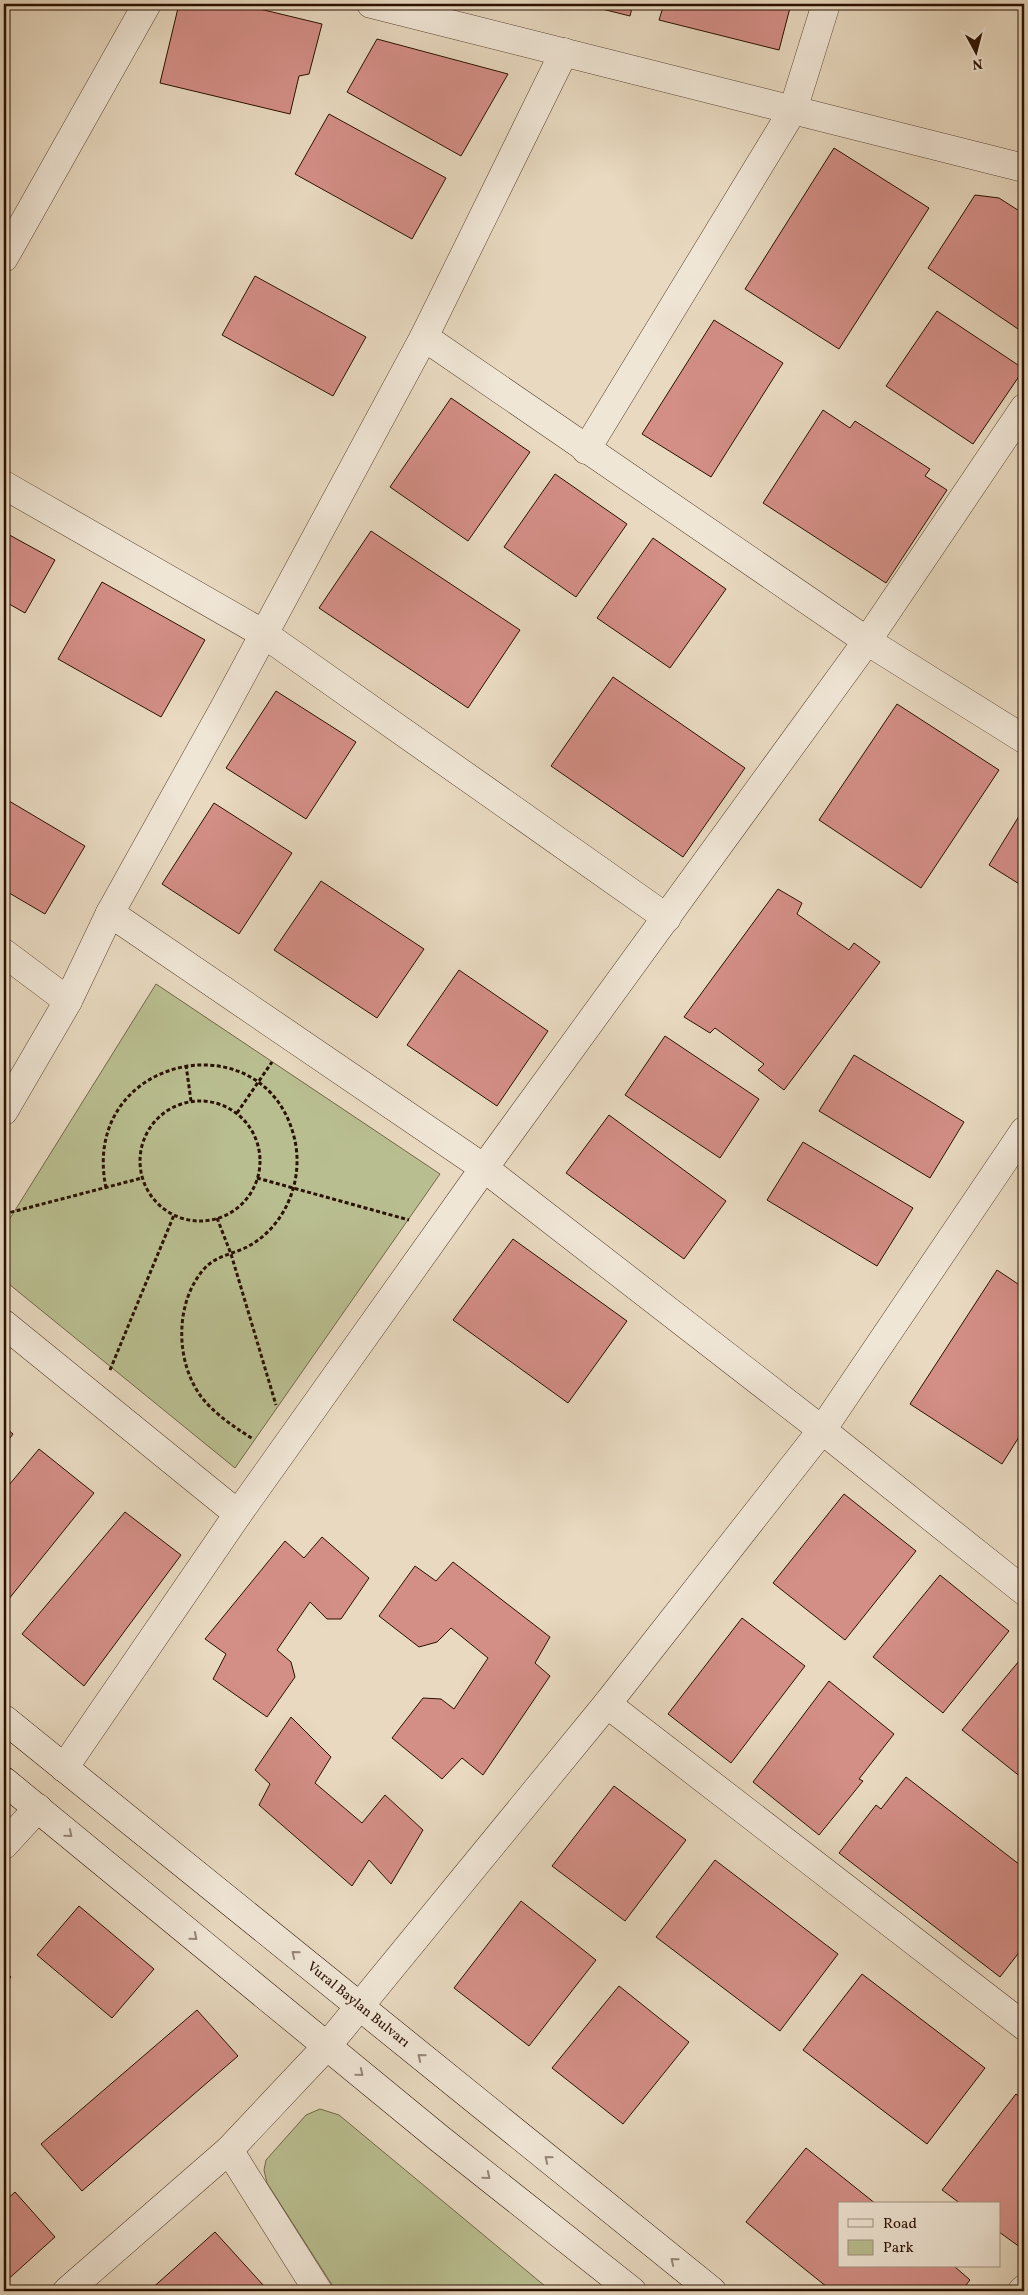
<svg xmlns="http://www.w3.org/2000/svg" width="1028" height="2295" viewBox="0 0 1028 2295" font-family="Vollkorn,serif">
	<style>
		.green { fill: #b9be90; stroke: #726848 }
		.building { fill: #d38e86; stroke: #2a1100 }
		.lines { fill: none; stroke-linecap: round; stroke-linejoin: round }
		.minor-casing { stroke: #5a4330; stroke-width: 29 }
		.secondary-casing { stroke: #2a1100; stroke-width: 29 }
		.path { stroke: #2a1100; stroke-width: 3; stroke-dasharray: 4 2.5; stroke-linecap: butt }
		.minor { stroke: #f0e6d6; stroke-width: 28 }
		.secondary { stroke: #f0e6d6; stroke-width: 28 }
		.oneway { stroke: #978676 }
		.labels { text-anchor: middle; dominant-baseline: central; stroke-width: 4; stroke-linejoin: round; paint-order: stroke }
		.street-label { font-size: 14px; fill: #2a1100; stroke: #f0e6d6 }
	</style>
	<rect width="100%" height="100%" fill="#e8d9c0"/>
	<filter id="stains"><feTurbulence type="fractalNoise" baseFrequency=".004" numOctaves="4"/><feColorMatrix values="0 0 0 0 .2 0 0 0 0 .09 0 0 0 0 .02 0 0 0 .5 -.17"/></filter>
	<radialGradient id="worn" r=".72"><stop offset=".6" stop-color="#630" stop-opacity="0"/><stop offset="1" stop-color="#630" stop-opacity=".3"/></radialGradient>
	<g class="green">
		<path d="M156,984L440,1174L235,1468L4,1280V1228Z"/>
		<path d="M320,2109L339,2115L551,2291H336L267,2183L264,2170L266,2160L306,2115Z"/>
	</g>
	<g class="building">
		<path d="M179,4H239L322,24L309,74L299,76L290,114L160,83Z"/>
		<path d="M582,4H633L630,16Z"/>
		<path d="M664,4H791L779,50L659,20Z"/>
		<path d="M377,39L508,74L461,156L347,92Z"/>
		<path d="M329,114L446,178L412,239L295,174Z"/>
		<path d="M834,148L929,208L839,349L745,289Z"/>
		<path d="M975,195L999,198L1024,214V333L928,268Z"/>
		<path d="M255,276L366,337L333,396L222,335Z"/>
		<path d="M937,311L1024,369L973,444L886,386Z"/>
		<path d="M714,320L783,363L711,477L642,434Z"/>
		<path d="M451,398L530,452L468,541L390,487Z"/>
		<path d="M823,410L850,428L855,421L930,469L925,476L947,490L886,583L763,503Z"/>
		<path d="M555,474L627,524L576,597L504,547Z"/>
		<path d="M371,531L520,630L468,708L319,608Z"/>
		<path d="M4,532L55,560L25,613L4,601Z"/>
		<path d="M653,538L726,589L670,668L597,618Z"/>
		<path d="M102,582L205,640L161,717L58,659Z"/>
		<path d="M613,677L745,768L683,857L551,766Z"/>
		<path d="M276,691L356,742L306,819L226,768Z"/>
		<path d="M897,704L999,770L921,888L819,820Z"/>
		<path d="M4,798L85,846L45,914L4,890Z"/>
		<path d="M214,803L292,853L239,934L162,884Z"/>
		<path d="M1024,808V887L989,865Z"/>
		<path d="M321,881L424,949L377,1018L274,950Z"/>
		<path d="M778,889L802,903L797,914L849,950L854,943L880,962L784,1090L758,1070L764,1064L715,1028L710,1033L684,1017Z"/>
		<path d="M459,970L548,1031L497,1106L407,1045Z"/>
		<path d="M665,1036L759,1099L720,1158L625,1095Z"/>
		<path d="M854,1055L964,1122L930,1178L819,1111Z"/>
		<path d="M609,1115L726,1201L684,1259L566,1173Z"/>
		<path d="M803,1142L913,1208L877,1266L767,1200Z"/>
		<path d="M513,1239L627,1321L568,1403L453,1320Z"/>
		<path d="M997,1270L1024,1288V1429L1002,1464L910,1404Z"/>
		<path d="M4,1426L13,1434L4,1446Z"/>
		<path d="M39,1449L94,1493L4,1605V1491Z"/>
		<path d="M844,1494L916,1551L845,1640L773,1583Z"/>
		<path d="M125,1512L181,1555L84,1686L22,1634Z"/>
		<path d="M322,1537L369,1578L341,1619H327L310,1602L277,1650L291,1662L295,1677L267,1717L213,1679L226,1654L205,1639L285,1541L304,1558Z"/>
		<path d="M453,1562L550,1637L535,1663L550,1676L483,1775L462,1758L442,1779L392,1738L423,1698L441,1699L454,1709L488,1658L451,1628L437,1642L419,1647L379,1616L415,1566L436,1581Z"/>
		<path d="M940,1575L1009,1631L943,1713L873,1657Z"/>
		<path d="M742,1618L805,1666L731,1763L668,1714Z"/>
		<path d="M1024,1655V1775L1022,1778L962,1730Z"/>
		<path d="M829,1681L894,1734L859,1779L863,1781L819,1835L753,1782Z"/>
		<path d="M291,1717L331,1757L315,1783L362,1823L385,1795L423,1830L391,1884L369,1860L352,1886L259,1805L270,1784L255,1770Z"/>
		<path d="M906,1777L1024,1868V1946L1000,1977L839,1853L876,1805L881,1809Z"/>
		<path d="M614,1786L686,1840L625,1921L552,1866Z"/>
		<path d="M715,1860L838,1954L780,2031L656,1937Z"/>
		<path d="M521,1901L596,1960L529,2046L454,1988Z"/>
		<path d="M79,1906L154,1969L112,2018L37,1955Z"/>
		<path d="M4,1970L11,1977L4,1985Z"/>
		<path d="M862,1974L985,2068L927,2144L803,2050Z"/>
		<path d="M1024,1983V1995L1018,1990Z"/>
		<path d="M619,1986L689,2042L623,2124L552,2068Z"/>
		<path d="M197,2010L238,2056L82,2191L41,2144Z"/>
		<path d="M1016,2094L1024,2100V2250L999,2232V2204H961L942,2190Z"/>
		<path d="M806,2148L876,2204H839V2266H954L970,2280L961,2291H832L746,2222Z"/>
		<path d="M15,2192L55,2237L4,2283V2202Z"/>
		<path d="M215,2232L264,2286L258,2291H149Z"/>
	</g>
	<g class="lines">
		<defs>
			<g id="minor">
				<path d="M371,4L1024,168"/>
				<path d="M4,258L147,4"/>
				<path d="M424,337L867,641L1024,739"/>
				<path d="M586,450L793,110L826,4"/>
				<path d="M4,485L264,634L667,918"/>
				<path d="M110,913L484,1168L822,1430L1024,1591"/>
				<path d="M4,953L68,1001"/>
				<path d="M4,1111L68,1001L110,913L223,710L424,337L564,52"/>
				<path d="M4,1324L238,1514"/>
				<path d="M607,1704L1024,2026"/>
				<path d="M64,1768L238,1514L484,1168L867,641L1024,408"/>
				<path d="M4,1845L38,1808"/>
				<path d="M229,2150L318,2291"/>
				<path d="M67,2291L229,2150L327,2046L607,1704L822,1430L1024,1131"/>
				<path d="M1022,2291L1024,2289"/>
			</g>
			<g id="secondary">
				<path d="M4,1719L712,2291"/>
				<path d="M4,1781L440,2139L632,2291"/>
			</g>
		</defs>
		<use href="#minor" class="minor-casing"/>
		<use href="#secondary" class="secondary-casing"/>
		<g class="path">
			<path d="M186,1065L191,1101"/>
			<circle cx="200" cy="1161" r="60"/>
			<path d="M237,1113L272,1062"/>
			<path d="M257,1178L409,1220"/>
			<path d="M106,1188C79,1057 260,1018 293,1133C306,1176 287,1226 247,1247C233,1254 215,1256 204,1269C174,1303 175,1364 203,1399C217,1416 236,1428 253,1439"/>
			<path d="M4,1214L142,1178"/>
			<path d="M217,1218L231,1254L276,1405"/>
			<path d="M110,1370L174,1215"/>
		</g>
		<use href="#minor" class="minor"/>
		<use href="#secondary" class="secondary"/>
	</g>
	<defs><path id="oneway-chevron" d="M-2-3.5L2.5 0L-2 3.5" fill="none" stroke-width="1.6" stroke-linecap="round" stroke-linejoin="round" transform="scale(1.25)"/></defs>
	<g class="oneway">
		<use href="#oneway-chevron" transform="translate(69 1834) rotate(39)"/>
		<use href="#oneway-chevron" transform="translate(194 1937) rotate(39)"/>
		<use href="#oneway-chevron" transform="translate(295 1954) rotate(-141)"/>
		<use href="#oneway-chevron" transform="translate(421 2057) rotate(-141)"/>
		<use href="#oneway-chevron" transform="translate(360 2073) rotate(39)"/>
		<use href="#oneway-chevron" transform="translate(548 2159) rotate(-141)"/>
		<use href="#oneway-chevron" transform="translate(487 2176) rotate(39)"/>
		<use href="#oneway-chevron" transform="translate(674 2261) rotate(-141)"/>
	</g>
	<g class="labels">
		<g class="street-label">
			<text transform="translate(358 2005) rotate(39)">Vural Baylan Bulvarı</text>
		</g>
	</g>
	<rect width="1028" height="2295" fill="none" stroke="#e8d9c0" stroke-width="20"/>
	<rect x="5" y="5" width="1018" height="2285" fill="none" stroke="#2a1100" stroke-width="2.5"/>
	<rect x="10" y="10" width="1008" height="2275" fill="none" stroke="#2a1100"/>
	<rect x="838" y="2202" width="162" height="65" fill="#f0e6d6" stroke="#a19180"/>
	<rect x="848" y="2219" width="25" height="8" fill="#f0e6d6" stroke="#a19180"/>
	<text x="883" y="2228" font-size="15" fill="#2a1100">Road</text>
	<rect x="848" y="2240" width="25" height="15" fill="#b9be90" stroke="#a19180"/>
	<text x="883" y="2252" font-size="15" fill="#2a1100">Park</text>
	<g transform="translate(976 52) rotate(173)" stroke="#f0e6d6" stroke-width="4" paint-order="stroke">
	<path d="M0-4L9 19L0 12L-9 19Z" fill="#2a1100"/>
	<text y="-8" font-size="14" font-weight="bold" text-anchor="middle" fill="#2a1100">N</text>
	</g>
	<rect width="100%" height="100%" filter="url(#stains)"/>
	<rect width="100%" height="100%" fill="url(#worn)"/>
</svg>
